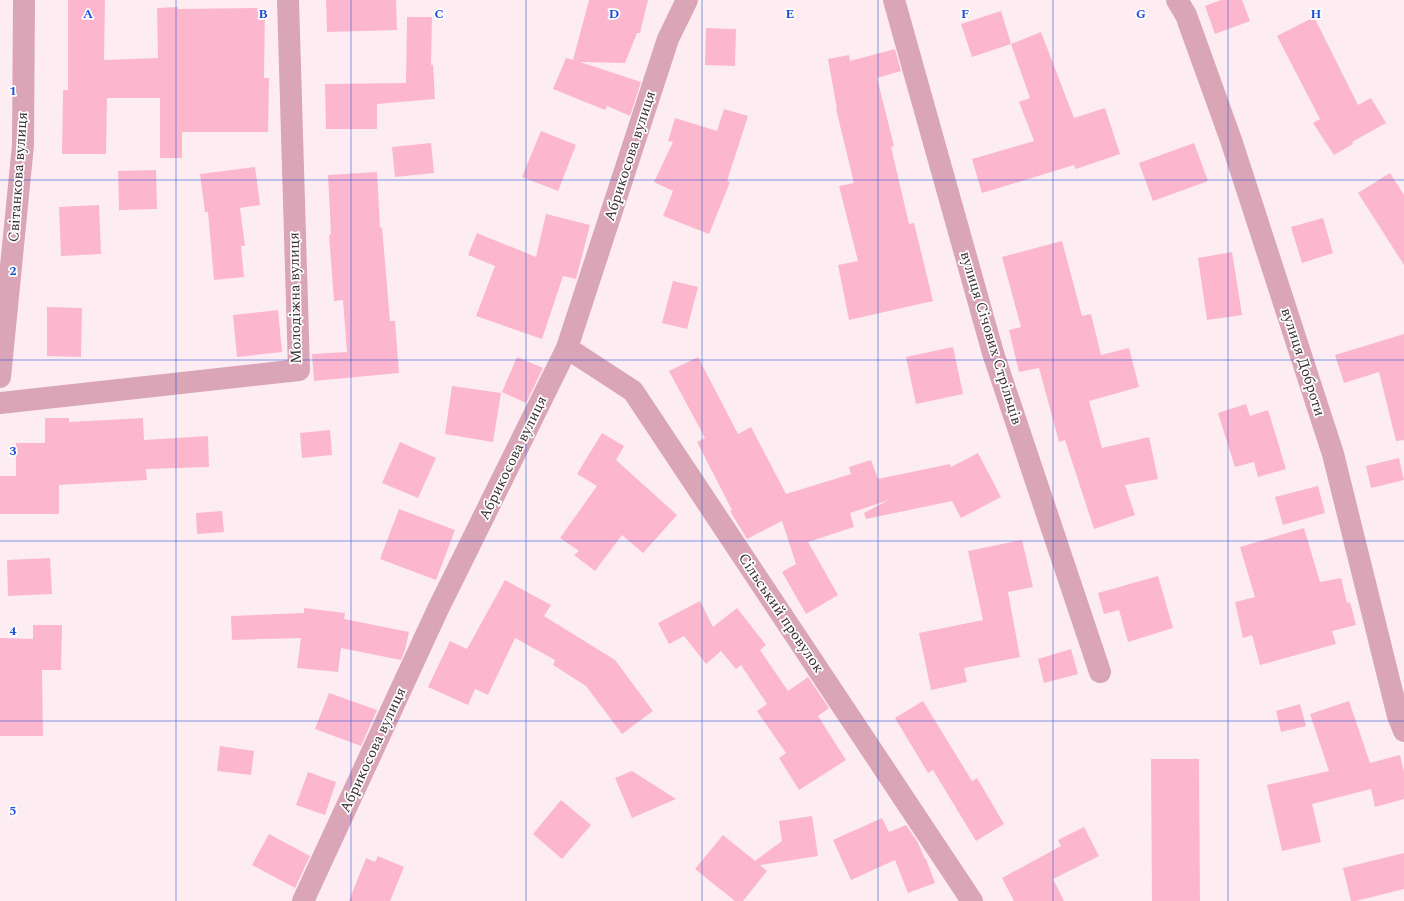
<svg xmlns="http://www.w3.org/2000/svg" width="1404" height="901" viewBox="0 0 1404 901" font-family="Spectral,serif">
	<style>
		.building { fill: #fcb7ce }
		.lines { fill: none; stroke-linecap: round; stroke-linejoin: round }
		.street { stroke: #daa5b7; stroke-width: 22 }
		.grid { fill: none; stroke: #1d4ed8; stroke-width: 1; stroke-opacity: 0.55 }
		.labels { text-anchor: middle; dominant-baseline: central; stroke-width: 3.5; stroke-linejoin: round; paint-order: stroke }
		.street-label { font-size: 15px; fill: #3b2c31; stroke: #fff }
		.grid-label { font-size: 13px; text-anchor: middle; font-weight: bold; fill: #1d4ed8; stroke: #fff; stroke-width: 3.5; stroke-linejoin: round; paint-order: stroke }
	</style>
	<rect width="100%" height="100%" fill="#fdedf2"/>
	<g class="building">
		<path d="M68,0H105L104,60L158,58L157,8L178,7V9L265,8L264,78H269L268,132H182V158H160V98H107L106,154H62L63,90H68Z"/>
		<path d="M326,0H396L397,30L327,32Z"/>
		<path d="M589,0H648L640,33H637L625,63L580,62L641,82L630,116L607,106L605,110L553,89L566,58L573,60Z"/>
		<path d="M1221,0H1242L1250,21L1215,34L1205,6Z"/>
		<path d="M1001,11L1011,44L972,57L961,24Z"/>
		<path d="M407,17H432L431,65H433L435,99L377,104V129H326L325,84L406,83Z"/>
		<path d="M1314,17L1358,105L1371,98L1386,123L1352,142L1353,144L1334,155L1313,123L1320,119L1277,36Z"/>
		<path d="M706,28L736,29L735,66L705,65Z"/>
		<path d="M1041,32L1074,118L1105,108L1120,154L1076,169L1074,165L982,193L972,159L1034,141L1019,102L1030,98L1011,44Z"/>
		<path d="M895,49L901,71L877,78L894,146L891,147L909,224L914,223L933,301L849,320L838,265L858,261L839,186L854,183L836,109H837L828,59L849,55L850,61Z"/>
		<path d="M724,109L748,116L727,181L730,182L709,234L663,216L673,191L654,182L673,142L668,141L675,118L717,131Z"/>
		<path d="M541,131L576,145L558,191L522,177Z"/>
		<path d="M431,143L434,173L395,177L392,147Z"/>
		<path d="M1194,143L1208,181L1153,201L1139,163Z"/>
		<path d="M255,167L260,205L240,208L245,246H241L244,277L214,280L208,212H205L200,174Z"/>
		<path d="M156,170L157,209L119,210L118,171Z"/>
		<path d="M377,172L380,228L382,227L390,321H395L399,373L314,381L312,354L347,352L343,300L334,301L329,235L331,234L328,175Z"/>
		<path d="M1390,173L1404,195V265L1358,193Z"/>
		<path d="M99,205L101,254L61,256L59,207Z"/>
		<path d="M546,214L590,225L576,279L563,276L542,339L476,316L495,266L468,255L477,233L536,257Z"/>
		<path d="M1323,218L1333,253L1302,263L1291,227Z"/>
		<path d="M1062,241L1082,316L1091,314L1101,355L1129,348L1139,387L1089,401L1102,448L1149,437L1158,479L1125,485L1135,515L1094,529L1065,440L1059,442L1039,368L1019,372L1009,330L1021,327L1002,257Z"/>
		<path d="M1232,252L1242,315L1207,320L1198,258Z"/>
		<path d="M673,281L698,287L687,329L662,323Z"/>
		<path d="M47,307L82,308L81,357L47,356Z"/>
		<path d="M278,310L282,352L237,357L233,315Z"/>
		<path d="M1404,334V440L1396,441L1379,372L1344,383L1335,355Z"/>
		<path d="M953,347L963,394L916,404L906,357Z"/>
		<path d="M517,357L543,368L526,403L502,392Z"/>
		<path d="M698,357L738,434L751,427L786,494L851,474L849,467L871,460L878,479L950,464L951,467L978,453L1001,497L961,518L952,501L866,519L864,513L889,500L850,513L854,527L808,542L838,595L806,614L782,572L796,564L782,521L747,539L730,511L732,510L697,442L705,438L669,371Z"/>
		<path d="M452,386L501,393L493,442L445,434Z"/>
		<path d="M1246,404L1250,416L1268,410L1286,469L1258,477L1254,462L1235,467L1218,413Z"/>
		<path d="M45,418H69V422L143,418L144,440L208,436L209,467L146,469L147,480L59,485V514H0V476H16V443H45Z"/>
		<path d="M330,430L332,455L302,458L300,433Z"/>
		<path d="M602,433L624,446L616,460L677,515L643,553L622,535L595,571L574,555L579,551L560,538L597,486L577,474Z"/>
		<path d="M400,442L436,458L418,498L382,483Z"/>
		<path d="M1399,458L1404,480L1371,488L1366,466Z"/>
		<path d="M1318,486L1325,513L1283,525L1275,497Z"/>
		<path d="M399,509L455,530L436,580L380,559Z"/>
		<path d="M222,511L224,532L197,534L196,513Z"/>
		<path d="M1304,528L1320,582L1341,578L1347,603L1350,602L1356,625L1332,631L1336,644L1260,665L1252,635L1243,638L1235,602L1255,597L1240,547Z"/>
		<path d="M1022,540L1033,587L1008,592L1020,657L964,668L967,682L931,690L919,633L983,620L968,551Z"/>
		<path d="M50,558L52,594L8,596L7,560Z"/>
		<path d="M1158,576L1173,628L1128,642L1119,610L1104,614L1098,593Z"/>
		<path d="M505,580L551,605L544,616L615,660L653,711L622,734L586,686L553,665L555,660L515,638L488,695L475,689L468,705L428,687L450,641L467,649Z"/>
		<path d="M700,601L713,627L737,608L766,645L760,650L788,691L808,677L829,708L818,716L846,760L799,790L779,758L786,753L757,711L767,704L741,665L736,669L721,651L706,664L684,636L669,644L658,623Z"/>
		<path d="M304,608L345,613L344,619L409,632L405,650L401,660L341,648L338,672L297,668L301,638L232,640L231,616L304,613Z"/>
		<path d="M33,625H62L61,670H42L43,736H0V638L33,639Z"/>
		<path d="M1071,649L1078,674L1044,683L1038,659Z"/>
		<path d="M329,693L377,710L361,746L315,729Z"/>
		<path d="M923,701L972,781L977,778L1004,824L976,841L933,770L928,773L895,718Z"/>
		<path d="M1349,701L1370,763L1400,755L1404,772V799L1375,807L1371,789L1312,804L1321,842L1282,851L1267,785L1329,771L1310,714Z"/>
		<path d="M1300,704L1306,726L1281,732L1276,711Z"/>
		<path d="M220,746L254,751L251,775L217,771Z"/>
		<path d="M1151,759H1199L1200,901H1152Z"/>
		<path d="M632,771L676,799L632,818L615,778Z"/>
		<path d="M308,772L336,782L325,815L296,805Z"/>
		<path d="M561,800L591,825L562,859L533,834Z"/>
		<path d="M812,816L818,856L760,865L767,871L743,901H735L695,869L723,835L755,861L782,841L779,821Z"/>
		<path d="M882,818L889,832L906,825L917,841L925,859H926L935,883L908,893L895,860L851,880L833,840Z"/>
		<path d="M1084,827L1099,856L1053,879L1064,901H1014L1002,878L1061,846L1058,840Z"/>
		<path d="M269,834L310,856L295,888L252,865Z"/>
		<path d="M1404,853V889L1356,901H1351L1343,868Z"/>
		<path d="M378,856L404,867L390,901H349L366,858L375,862Z"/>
	</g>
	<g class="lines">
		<g class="street">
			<path d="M894,0L993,353L1100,672"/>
			<path d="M1177,0L1186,15L1231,140L1333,454L1398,716L1404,731"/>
			<path d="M567,348L633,391L972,901"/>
			<path d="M0,377L23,145L24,0"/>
			<path d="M0,403L299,370L288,0"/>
			<path d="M303,901L438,609L567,348L668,39L687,0"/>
		</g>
	</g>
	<path class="grid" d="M176,0V901M351,0V901M526,0V901M702,0V901M878,0V901M1053,0V901M1228,0V901M0,180H1404M0,360H1404M0,541H1404M0,721H1404"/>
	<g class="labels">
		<g class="street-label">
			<text transform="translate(630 156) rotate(-72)">Абрикосова вулиця</text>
			<text transform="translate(18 177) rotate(-86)">Світанкова вулиця</text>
			<text transform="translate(295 298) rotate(-91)">Молодіжна вулиця</text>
			<text transform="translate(991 338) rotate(73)">вулиця Січових Стрільців</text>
			<text transform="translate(1303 362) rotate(72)">вулиця Доброти</text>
			<text transform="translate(513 458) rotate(-64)">Абрикосова вулиця</text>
			<text transform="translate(781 613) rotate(56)">Сільський провулок</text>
			<text transform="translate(373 750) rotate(-65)">Абрикосова вулиця</text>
		</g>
	</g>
	<g class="grid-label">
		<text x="88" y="18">A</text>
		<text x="263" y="18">B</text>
		<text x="439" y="18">C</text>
		<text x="614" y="18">D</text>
		<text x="790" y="18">E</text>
		<text x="965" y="18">F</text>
		<text x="1141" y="18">G</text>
		<text x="1316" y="18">H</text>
		<text x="13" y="95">1</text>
		<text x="13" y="275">2</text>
		<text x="13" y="455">3</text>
		<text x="13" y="635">4</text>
		<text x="13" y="815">5</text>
	</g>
</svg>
